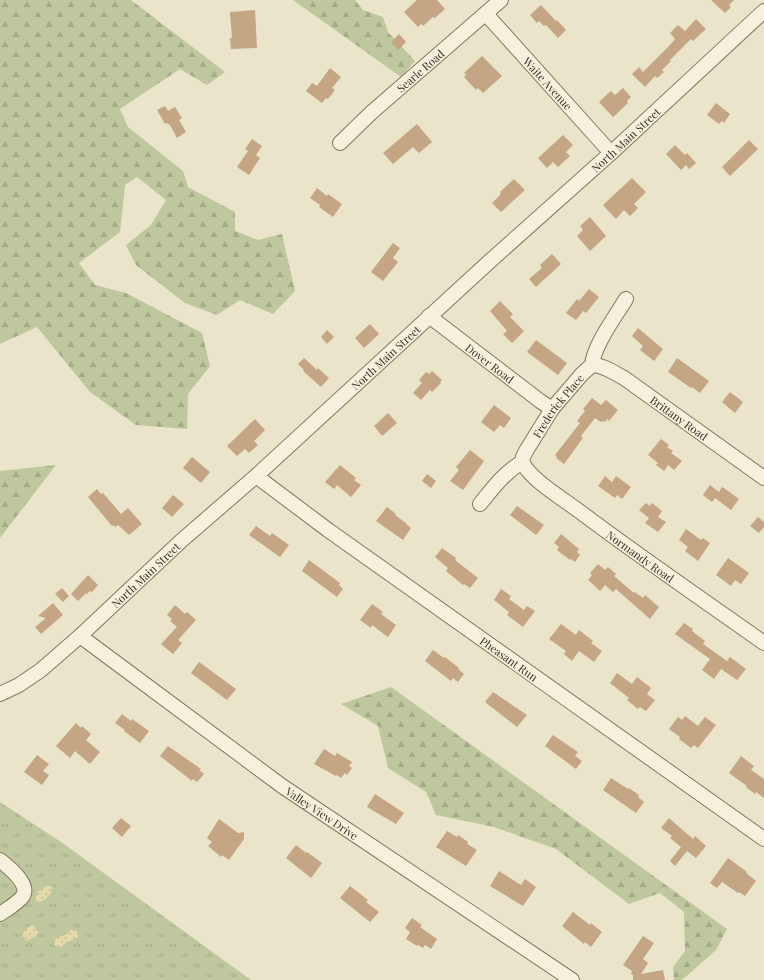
<svg xmlns="http://www.w3.org/2000/svg" width="764" height="980" viewBox="0 0 764 980" font-family="'Playfair Display',serif">
	<style>
		.grass { fill: url(#grass-tufts) }
		.forest { fill: url(#forest-firs) }
		.sand { fill: url(#sand-dots) }
		.building { fill: #c4a584 }
		.lines { fill: none; stroke-linecap: round; stroke-linejoin: round }
		.minor-casing { stroke: #857760; stroke-width: 16 }
		.minor { stroke: #f6f1dd; stroke-width: 14 }
		.labels { text-anchor: middle; dominant-baseline: central; stroke-width: 3; stroke-linejoin: round; paint-order: stroke }
		.street-label { font-size: 11px; fill: #372e22; stroke: #f2eed9 }
	</style>
	<defs>
		<pattern id="grass-tufts" width="24" height="20" patternUnits="userSpaceOnUse"><rect width="24" height="20" fill="#bfc79f"/><path d="M3 7l-1-3M5 7V3M7 7l1-3M15 17l-1-3M17 17v-4M19 17l1-3" fill="none" stroke="#a5ab89"/></pattern>
		<pattern id="forest-firs" width="22" height="20" patternUnits="userSpaceOnUse"><rect width="22" height="20" fill="#bfc79f"/><path d="M5 1l3.5 6h-7zM16 11l3.5 6h-7z" fill="#a5ab89"/></pattern>
		<pattern id="sand-dots" width="8" height="8" patternUnits="userSpaceOnUse"><rect width="8" height="8" fill="#e3d9ab"/><path d="M2 2h.1M6 6h.1" fill="none" stroke="#c3bb93" stroke-width="1.8" stroke-linecap="round"/></pattern>
	</defs>
	<rect width="100%" height="100%" fill="#eae4ca"/>
	<path class="grass" d="M0,802L61,842L251,980H0Z"/>
	<g class="forest">
		<path d="M0,0H131L225,72L207,85L180,69L120,109L128,127L183,171L188,187L235,212V231L258,240L282,234L295,291L273,314L240,300L217,315L185,303L136,265L126,245L151,225L166,200L137,177L125,185L120,232L79,263L95,285L126,293L202,333L210,366L188,394L187,429L136,425L90,392L37,327L0,344Z"/>
		<path d="M293,0H355L363,10L383,17L388,32L415,61L401,77Z"/>
		<path d="M56,465L0,538V471Z"/>
		<path d="M391,687L727,929L716,950L682,980H674L673,967L685,951L684,912L660,893L629,904L556,849L494,827L436,815L426,792L388,768L378,726L341,704Z"/>
	</g>
	<g class="sand">
		<path d="M46,885L52,886C53,894 44,903 36,902V897L38,891L43,889Z"/>
		<path d="M30,925H33L39,933L36,936L27,941L24,938L22,934Z"/>
		<path d="M72,929L77,931L78,934V937C74,940 71,940 67,942C62,946 61,949 55,946L54,942L56,938L67,934Z"/>
	</g>
	<g class="building">
		<path d="M417,0H437L445,9L435,18L433,17L423,26L421,24L418,27L404,12Z"/>
		<path d="M711,0H734L729,5L731,7L725,13Z"/>
		<path d="M541,5L556,21L557,20L566,30L558,38L546,25L544,26L539,21L537,23L530,15Z"/>
		<path d="M255,10L257,48L231,49L230,38H232L230,12Z"/>
		<path d="M696,19L706,29L693,41L691,39L670,60L671,61L662,70L664,72L657,78L655,76L645,87L632,74L639,67L643,72L670,45L675,39L670,33L678,25L685,31Z"/>
		<path d="M399,34L406,42L398,50L391,42Z"/>
		<path d="M482,56L502,76L483,93L478,88L476,90L464,77L466,75L464,73Z"/>
		<path d="M330,68L341,77L332,88L335,90L328,99L326,98L322,103L306,91L312,83L317,86Z"/>
		<path d="M623,88L631,97L627,101L628,103L613,117L599,102L611,91L615,95Z"/>
		<path d="M716,103L730,114L724,123L722,121L719,124L707,115Z"/>
		<path d="M165,106L168,111L175,107L182,118L179,120L186,132L177,138L170,125L167,123L165,124L157,110Z"/>
		<path d="M417,124L432,142L419,153L413,147L393,164L383,153Z"/>
		<path d="M563,135L573,145L566,152L570,156L558,167L553,162L547,168L538,158Z"/>
		<path d="M252,139L262,146L256,155L260,158L249,175L237,167L248,151L245,149Z"/>
		<path d="M749,140L758,149L730,176L722,167Z"/>
		<path d="M675,145L685,155L687,153L696,163L689,169L686,165L681,170L666,154Z"/>
		<path d="M632,178L646,192L634,204L638,208L630,216L624,210L616,219L603,205Z"/>
		<path d="M514,179L525,190L501,212L492,203L501,194L500,192Z"/>
		<path d="M317,188L327,196L328,194L342,204L333,217L319,207L320,205L310,198Z"/>
		<path d="M590,217L606,236L590,251L577,236L583,230L580,226Z"/>
		<path d="M393,243L400,248L393,258L398,262L383,281L371,272Z"/>
		<path d="M552,254L561,264L536,287L529,279L542,268L540,265Z"/>
		<path d="M589,289L599,297L586,313L583,311L576,320L566,313L577,299L579,301Z"/>
		<path d="M500,301L513,314L510,317L524,331L512,343L503,334L507,331L490,311Z"/>
		<path d="M370,324L379,334L364,348L355,338Z"/>
		<path d="M638,328L663,349L654,361L640,350L643,346L632,336Z"/>
		<path d="M327,330L334,337L327,344L321,337Z"/>
		<path d="M536,340L567,363L558,375L527,352Z"/>
		<path d="M304,358L317,370L318,368L329,378L321,387L303,371L304,370L298,364Z"/>
		<path d="M677,358L709,381L700,393L692,387L691,388L668,372Z"/>
		<path d="M432,371L442,380L440,382L441,383L432,392L430,390L421,400L413,393L422,383L419,380L426,372L429,374Z"/>
		<path d="M730,392L743,402L735,413L722,402Z"/>
		<path d="M592,398L601,405L606,400L618,410L609,421L607,419L605,422L603,421L601,422L595,418L581,436L583,438L564,464L556,458L557,457L555,455L580,423L577,421L585,411L583,409Z"/>
		<path d="M494,405L511,418L504,428L500,425L494,432L481,422Z"/>
		<path d="M388,413L397,423L382,436L374,426Z"/>
		<path d="M255,419L265,430L254,441L258,445L249,453L245,449L237,456L227,446Z"/>
		<path d="M661,439L669,445L667,447L673,451L671,453L682,461L674,470L668,465L664,471L656,465L658,463L648,455Z"/>
		<path d="M470,450L484,461L463,490L450,481L459,470L456,467Z"/>
		<path d="M192,457L210,472L201,483L183,468Z"/>
		<path d="M340,465L356,478L354,480L361,485L351,497L337,485L334,489L325,482Z"/>
		<path d="M427,474L436,481L431,488L422,481Z"/>
		<path d="M605,476L612,482L616,476L631,487L622,499L617,495L615,498L598,486Z"/>
		<path d="M710,485L719,492L722,487L724,488L739,499L731,510L715,498L712,502L703,495Z"/>
		<path d="M97,489L101,494L103,493L121,514L128,508L142,524L129,535L118,525L115,527L114,525L112,526L88,497Z"/>
		<path d="M173,495L184,504L172,517L162,508Z"/>
		<path d="M646,503L650,506L652,503L662,511L658,517L666,522L658,532L645,523L649,518L639,510Z"/>
		<path d="M517,506L544,525L536,535L510,515Z"/>
		<path d="M387,507L396,514L395,515L407,524V525L411,528L403,540L376,521Z"/>
		<path d="M758,517L764,522V527L759,533L750,526Z"/>
		<path d="M256,526L270,536L272,533L289,545L280,557L249,535Z"/>
		<path d="M686,529L701,540L703,538L710,543L698,561L685,551L688,547L679,540Z"/>
		<path d="M561,534L579,549L577,552L580,555L575,562L571,559L570,560L557,550L559,547L554,543Z"/>
		<path d="M442,548L456,558L455,560L478,578L470,588L464,584L463,585L446,571L448,568L435,557Z"/>
		<path d="M728,558L749,573L741,584L735,580L731,586L716,575Z"/>
		<path d="M309,560L340,583L339,585L343,589L337,597L302,571Z"/>
		<path d="M598,564L605,570L608,567L616,574L614,576L634,593L635,592L643,598L645,595L659,607L650,619L616,589L613,592L605,585L600,591L588,580L592,575L590,573Z"/>
		<path d="M88,575L98,585L92,592L90,591L87,594L86,593L78,601L71,594Z"/>
		<path d="M62,588L69,596L63,602L55,594Z"/>
		<path d="M501,589L511,596L509,599L524,610L527,606L535,611L523,627L507,615L509,612L494,600Z"/>
		<path d="M53,603L63,615L41,634L35,627L46,618L38,616Z"/>
		<path d="M372,604L383,612L381,614L396,625L388,637L372,625L371,628L360,620Z"/>
		<path d="M175,605L185,614L187,612L196,620L178,640L182,643L173,654L161,644L177,627L170,621L172,619L167,615Z"/>
		<path d="M684,623L693,629L692,631L705,641L703,644L727,661L730,657L746,669L737,680L721,669L714,679L702,670L710,659L675,634Z"/>
		<path d="M561,624L576,635L579,630L593,641L591,643L602,651L594,662L579,651L572,661L564,654L566,651L549,639Z"/>
		<path d="M433,650L444,658L445,657L459,668L458,669L464,674L458,682L453,678L451,681L425,661Z"/>
		<path d="M199,662L236,689L227,700L191,673Z"/>
		<path d="M617,673L632,684L637,677L651,688L647,694L655,700L646,711L640,707L638,709L627,700L629,698L610,683Z"/>
		<path d="M493,692L527,715L517,727L485,702Z"/>
		<path d="M122,714L131,721L132,719L149,731L140,743L124,731L125,730L115,723Z"/>
		<path d="M685,716L698,726L705,717L716,725L698,748L694,745L691,748L679,739L680,737L669,729L678,717L682,720Z"/>
		<path d="M76,723L81,728L82,726L91,734L86,740L100,752L90,764L75,751L70,758L56,746Z"/>
		<path d="M553,735L578,752L575,756L582,761L576,769L545,746Z"/>
		<path d="M168,746L201,769L199,770L204,774L197,782L193,779L192,781L160,756Z"/>
		<path d="M324,749L335,756L337,753L352,762L349,766L352,768L347,775L345,773L341,778L337,775L336,776L314,764Z"/>
		<path d="M37,755L49,764L43,771L49,775L42,785L24,772Z"/>
		<path d="M741,756L754,766L751,770L764,779V798L756,792L755,794L746,787L747,786L729,773Z"/>
		<path d="M611,778L628,789L629,788L639,795L638,797L644,802L636,813L603,790Z"/>
		<path d="M375,794L404,813L396,824L367,807Z"/>
		<path d="M121,818L131,826L122,837L112,828Z"/>
		<path d="M669,818L693,839L695,836L706,846L696,858L687,851L675,866L670,861L681,847L670,838L672,836L661,828Z"/>
		<path d="M219,819L238,833L244,832V839L229,860L222,855L221,857L208,846L212,842L207,838Z"/>
		<path d="M447,831L457,837L458,835L468,842L467,844L477,850L466,866L436,847Z"/>
		<path d="M296,845L306,853L307,852L322,863L311,878L286,858Z"/>
		<path d="M728,858L747,872L746,873L756,881L745,896L739,892L738,893L722,882L717,888L710,883Z"/>
		<path d="M499,871L521,885L525,879L536,887L523,906L490,886Z"/>
		<path d="M350,886L368,900L366,902L379,912L370,922L340,898Z"/>
		<path d="M573,912L590,925L591,923L602,932L591,947L585,942L584,944L562,926Z"/>
		<path d="M412,918L422,925L420,927L437,939L431,949L425,945L423,948L418,945L417,946L406,939L410,932L405,928Z"/>
		<path d="M643,936L654,943L643,959L648,963L641,974L663,970L665,980H633V975L631,974L632,971L623,965Z"/>
	</g>
	<g class="lines">
		<defs>
			<g id="minor">
				<path id="s1" d="M486,14L611,153"/>
				<path id="s2" d="M340,143L372,112L501,0"/>
				<path id="s3" d="M429,316L540,401L552,409"/>
				<path id="s4" d="M592,365C604,365 614,373 624,378L764,478"/>
				<path id="s5" d="M522,462C532,481 562,498 579,511C640,557 702,599 764,643"/>
				<path id="s6" d="M256,476L328,530L764,839"/>
				<path id="s7" d="M480,504C493,488 504,473 522,462L523,457L526,451L552,409L582,374L592,365C594,345 615,317 626,299"/>
				<path id="s8" d="M80,636L282,786L572,980"/>
				<path id="s9" d="M0,694L19,685L41,670L80,636L181,541L256,476L490,261L611,153L764,11"/>
				<path d="M0,860C8,867 30,883 23,896C18,903 7,909 0,914"/>
			</g>
		</defs>
		<use href="#minor" class="minor-casing"/>
		<use href="#minor" class="minor"/>
	</g>
	<g class="labels">
		<g class="street-label">
			<text stroke="none"><textPath href="#s2" startOffset="108">Searle Road</textPath></text>
			<text stroke="none"><textPath href="#s1" startOffset="93">Waite Avenue</textPath></text>
			<text stroke="none"><textPath href="#s9" startOffset="837">North Main Street</textPath></text>
			<text stroke="none"><textPath href="#s9" startOffset="513">North Main Street</textPath></text>
			<text stroke="none"><textPath href="#s3" startOffset="77">Dover Road</textPath></text>
			<text stroke="none"><textPath href="#s7" startOffset="127">Frederick Place</textPath></text>
			<text stroke="none"><textPath href="#s4" startOffset="103">Brittany Road</textPath></text>
			<text stroke="none"><textPath href="#s5" startOffset="152">Normandy Road</textPath></text>
			<text stroke="none"><textPath href="#s9" startOffset="189">North Main Street</textPath></text>
			<text stroke="none"><textPath href="#s6" startOffset="312">Pheasant Run</textPath></text>
			<text stroke="none"><textPath href="#s8" startOffset="300">Valley View Drive</textPath></text>
		</g>
	</g>
</svg>
